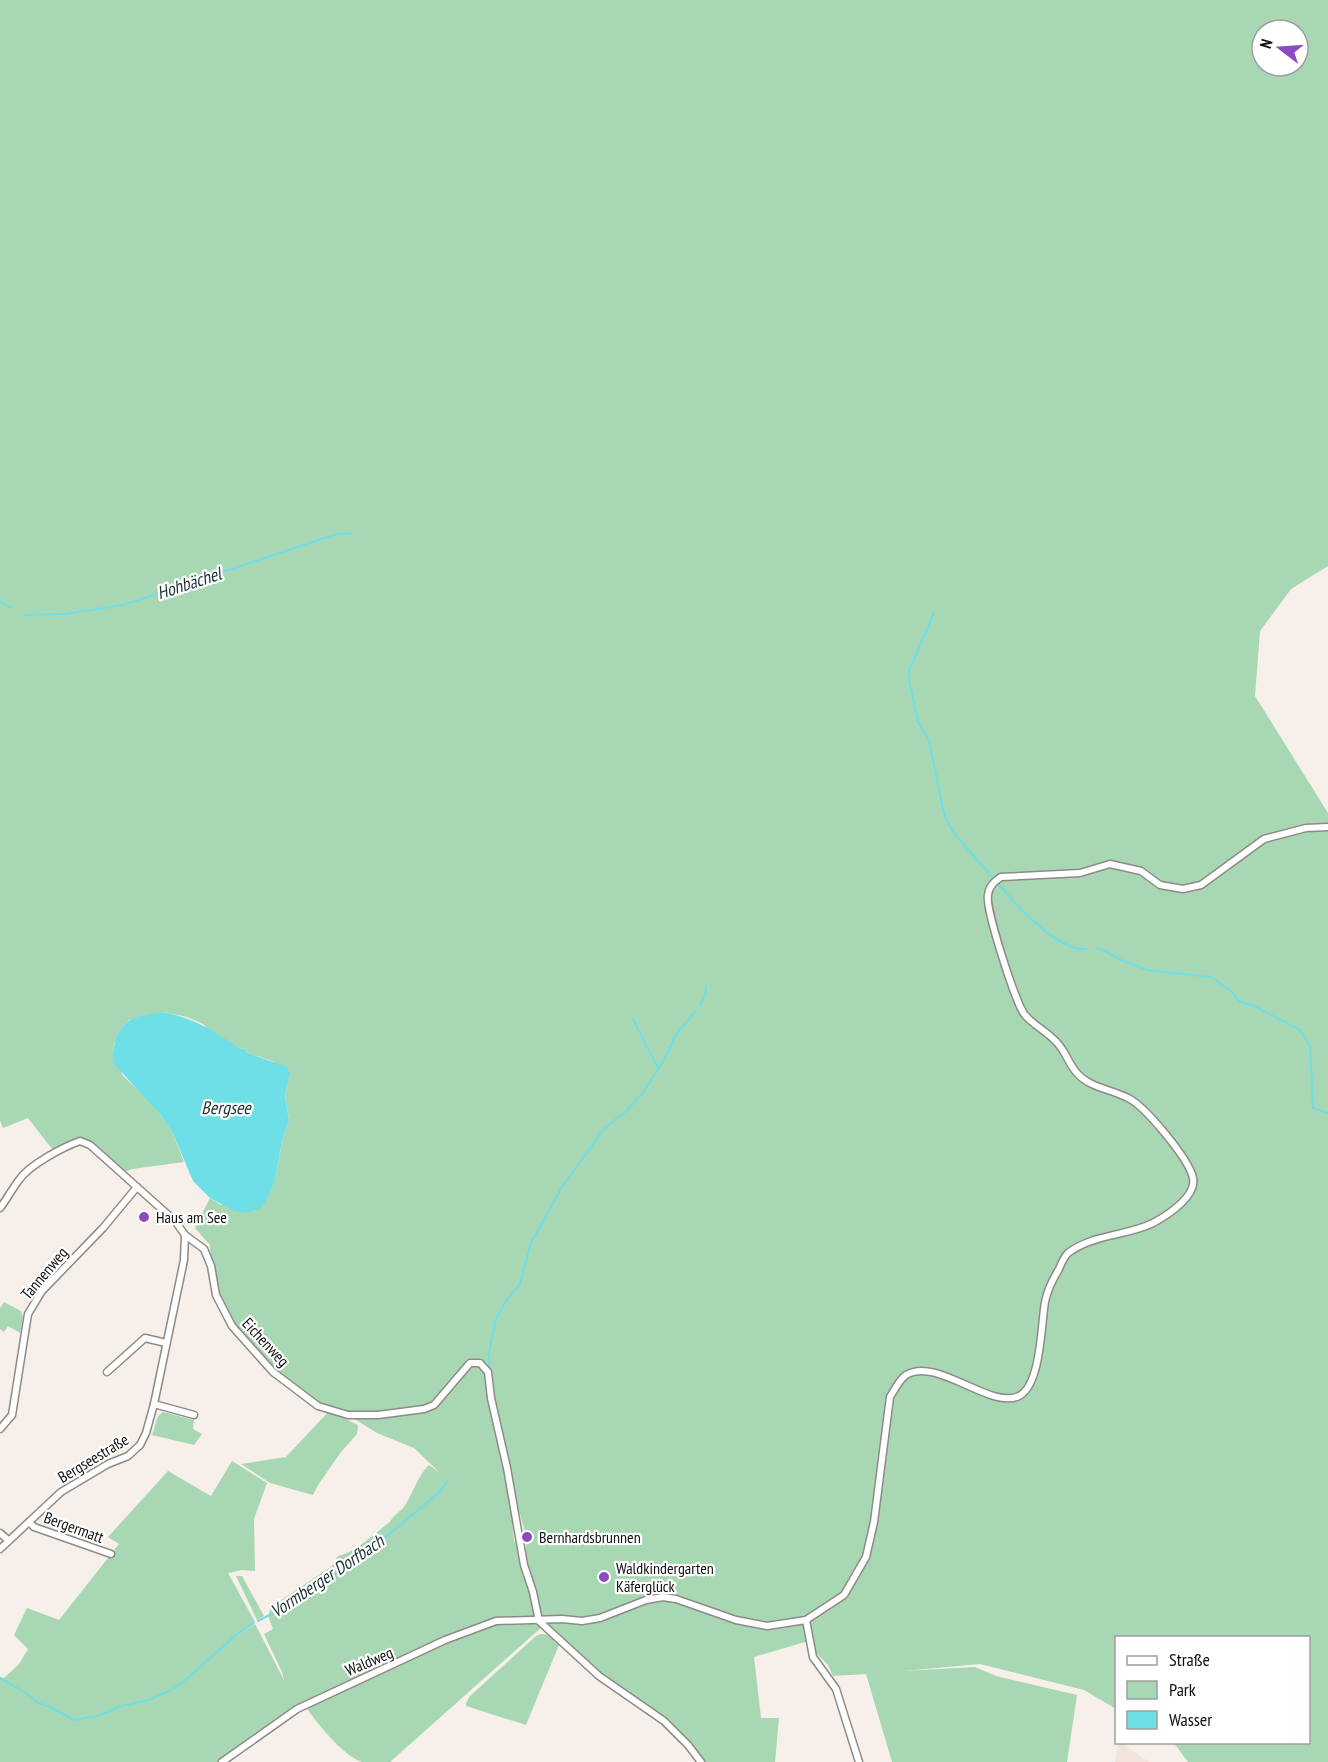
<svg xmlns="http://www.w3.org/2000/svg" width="1328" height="1762" viewBox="0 0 1328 1762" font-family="'PT Sans Narrow',sans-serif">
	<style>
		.built { fill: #f2e4d9 }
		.green { fill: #a8d7b3; fill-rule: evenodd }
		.water { fill: #6fdfe7 }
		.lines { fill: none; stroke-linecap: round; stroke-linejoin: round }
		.stream { stroke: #6fdfe7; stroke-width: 2 }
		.minor-casing { stroke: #908a85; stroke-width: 9 }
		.minor { stroke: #fff; stroke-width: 6 }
		.poi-dot { fill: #8d4abe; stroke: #fff; stroke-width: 2 }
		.labels { text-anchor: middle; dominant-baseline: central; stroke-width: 4.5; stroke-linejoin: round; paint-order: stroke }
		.poi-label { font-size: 16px; fill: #110f0d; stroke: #fff; text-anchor: start }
		.street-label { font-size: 16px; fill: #110f0d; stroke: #fff }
		.water-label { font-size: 18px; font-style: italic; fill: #1d3233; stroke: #fff }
	</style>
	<rect width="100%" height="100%" fill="#f6efea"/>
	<path class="built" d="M1118,1742L1121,1743L1149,1762H1115Z"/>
	<g class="green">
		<path d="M0,0H1328V566L1291,589L1260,631L1255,696L1328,813V1762H1188L1174,1743L1308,1742V1638H1116V1709L1084,1690L980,1664L903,1671L975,1667L996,1676L1077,1695L1067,1762H892L866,1674L833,1676L828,1665L805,1642L754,1657L761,1718H779L775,1762H701L664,1721L599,1676L543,1626L390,1762C382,1762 370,1762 362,1762C342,1755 317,1723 305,1706L222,1762H0V1677L4,1678L19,1664L28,1649L14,1635L27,1608L59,1620L119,1544L108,1537L168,1471L211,1496L232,1461L267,1483L254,1519L255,1571L242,1570L228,1573L255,1622L228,1642L255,1624L284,1680L282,1672L264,1634L273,1629L268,1616L271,1607L332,1566L338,1556C357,1552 373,1534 390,1522C394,1514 402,1511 406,1504C414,1490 418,1476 429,1465L440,1473L414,1448L377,1433L348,1415L319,1404L273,1372L232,1326L216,1295L211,1266L210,1245L195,1228L210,1198L221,1205L275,1180L282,1141L289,1120L285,1096L290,1073L272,1061L248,1053L244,1049L239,1048L209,1030L203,1024L187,1017L163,1012L129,1020L123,1026L114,1044L113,1054L123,1076L147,1098L161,1115L173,1134L184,1162L132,1169L125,1172L83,1138L52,1149L28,1118L3,1128L0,1121ZM1262,30H1298V66H1262ZM508,1473L527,1538L524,1564L514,1540Z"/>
		<path d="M4,1302L21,1311L23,1317L20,1333L8,1326L4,1332L0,1329V1308Z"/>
		<path d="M329,1411L358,1425L357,1434L341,1452L318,1485L313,1495L270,1483L241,1464L286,1457Z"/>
		<path d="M163,1412L194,1420L193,1429L202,1434L194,1445L152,1435L158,1416Z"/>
		<path d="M236,1576H242L264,1616L257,1620Z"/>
		<path d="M541,1634C549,1633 553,1640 559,1645L526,1725L466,1706V1703L470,1696L536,1636Z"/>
	</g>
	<path class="water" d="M162,1012C192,1017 215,1031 239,1048L244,1049L248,1053L287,1067L290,1073L285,1096L289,1120L282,1141L275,1180L267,1199L261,1208L246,1213L234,1211L210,1198L193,1181L173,1134L161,1115L113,1063C112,1047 117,1025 134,1018C143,1015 153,1014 162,1012Z"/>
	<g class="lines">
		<g class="stream">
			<path d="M0,601L11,608"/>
			<path d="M24,615L66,614L123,605L333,535L352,533"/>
			<path d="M909,677V671L934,613"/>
			<path d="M909,680L918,722L929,740L944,814L953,832L993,878"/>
			<path d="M998,883C1015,904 1057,951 1086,949"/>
			<path d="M1097,949H1101L1121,960L1148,970L1211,977L1231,991L1239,1001L1256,1007L1300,1030L1310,1046L1313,1108L1328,1113"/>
			<path d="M700,1005L705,996L706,986"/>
			<path d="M633,1019L658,1068"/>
			<path d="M489,1369V1352L496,1319L506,1301L520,1284L531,1243L562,1187L604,1129L626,1111L643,1093L664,1060L675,1036L695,1012"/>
			<path d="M258,1621C324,1587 384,1541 440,1491L448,1481"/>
			<path d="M0,1678L26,1693L38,1703L50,1707L74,1720L98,1716L121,1706L149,1700L177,1687L234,1637L254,1623"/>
		</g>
		<defs>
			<g id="minor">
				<path d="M0,1208C7,1199 12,1189 19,1180C29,1165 63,1147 80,1141L90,1145L175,1221L185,1235L204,1249L211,1266L216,1295L232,1326L273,1372L318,1406L348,1415H378L424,1409L434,1405L470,1363H480L488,1372L491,1398L507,1468L524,1565L533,1592L539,1621L599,1676L664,1721L688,1745L701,1762"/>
				<path d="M107,1372L145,1338L166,1343"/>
				<path d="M154,1404L194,1415"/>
				<path d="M0,1429L12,1415L28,1314L42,1291L103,1228L137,1187"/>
				<path d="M29,1522L34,1527L111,1554"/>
				<path d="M0,1533L8,1540"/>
				<path d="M0,1549L61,1492L108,1464L128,1456L140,1445L146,1433L154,1404L184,1260L185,1235"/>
				<path d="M806,1620L813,1657L836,1689L859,1762"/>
				<path d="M222,1762L297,1709L445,1640L496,1621L562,1619L582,1621L600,1618L646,1600L663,1597L676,1599L736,1620L767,1626L806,1620L844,1595L866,1557L874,1522L890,1397C895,1389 899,1380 906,1375C937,1356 990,1410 1019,1396C1041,1385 1041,1325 1045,1302C1047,1291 1053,1279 1059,1269C1061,1264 1064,1257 1068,1253C1093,1234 1127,1236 1153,1223C1168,1215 1197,1196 1193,1178C1189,1159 1145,1106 1128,1098C1111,1089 1089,1088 1076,1072C1069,1064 1066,1053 1059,1045C1050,1033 1034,1026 1025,1015C1016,1005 985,908 988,895C989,886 994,882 1001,877L1080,873L1110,864L1141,871L1160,885L1183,889L1201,885L1264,839L1306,828L1328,827"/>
			</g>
		</defs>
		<use href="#minor" class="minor-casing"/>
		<use href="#minor" class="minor"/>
	</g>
	<g class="poi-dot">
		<circle cx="144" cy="1217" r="6"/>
		<circle cx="527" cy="1537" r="6"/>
		<circle cx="604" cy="1577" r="6"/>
	</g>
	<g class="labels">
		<g class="poi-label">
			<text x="156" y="1217">Haus am See</text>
			<text x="539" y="1537">Bernhardsbrunnen</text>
			<text x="616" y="1568">Waldkindergarten<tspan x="616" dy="18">Käferglück</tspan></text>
		</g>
		<g class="street-label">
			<text transform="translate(44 1273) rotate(-50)">Tannenweg</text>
			<text transform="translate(266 1342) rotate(47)">Eichenweg</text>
			<text transform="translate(93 1458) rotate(-31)">Bergseestraße</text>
			<text transform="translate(74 1527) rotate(20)">Bergermatt</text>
			<text transform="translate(369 1661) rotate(-23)">Waldweg</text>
		</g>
		<g class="water-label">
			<text transform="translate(189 583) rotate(-18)">Hohbächel</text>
			<text x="226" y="1107">Bergsee</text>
			<text transform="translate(327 1576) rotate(-34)">Vormberger Dorfbach</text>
		</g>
	</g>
	<rect x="1115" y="1636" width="195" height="108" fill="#ffffff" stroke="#a09f9e" stroke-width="1.5"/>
	<rect x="1127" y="1656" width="30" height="9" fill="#ffffff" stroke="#a09f9e" stroke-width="1.5"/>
	<text x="1169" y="1666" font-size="18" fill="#110f0d">Straße</text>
	<rect x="1127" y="1681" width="30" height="18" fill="#a8d7b3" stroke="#a09f9e" stroke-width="1.5"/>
	<text x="1169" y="1696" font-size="18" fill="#110f0d">Park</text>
	<rect x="1127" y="1711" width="30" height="18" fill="#6fdfe7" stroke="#a09f9e" stroke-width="1.5"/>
	<text x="1169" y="1726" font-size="18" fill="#110f0d">Wasser</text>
	<g transform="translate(1280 48) rotate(287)"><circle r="28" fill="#ffffff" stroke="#a09f9e" stroke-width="1.5"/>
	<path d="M0-4.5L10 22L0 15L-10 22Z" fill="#8d4abe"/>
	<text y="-9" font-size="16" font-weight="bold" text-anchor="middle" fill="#110f0d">N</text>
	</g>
</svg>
